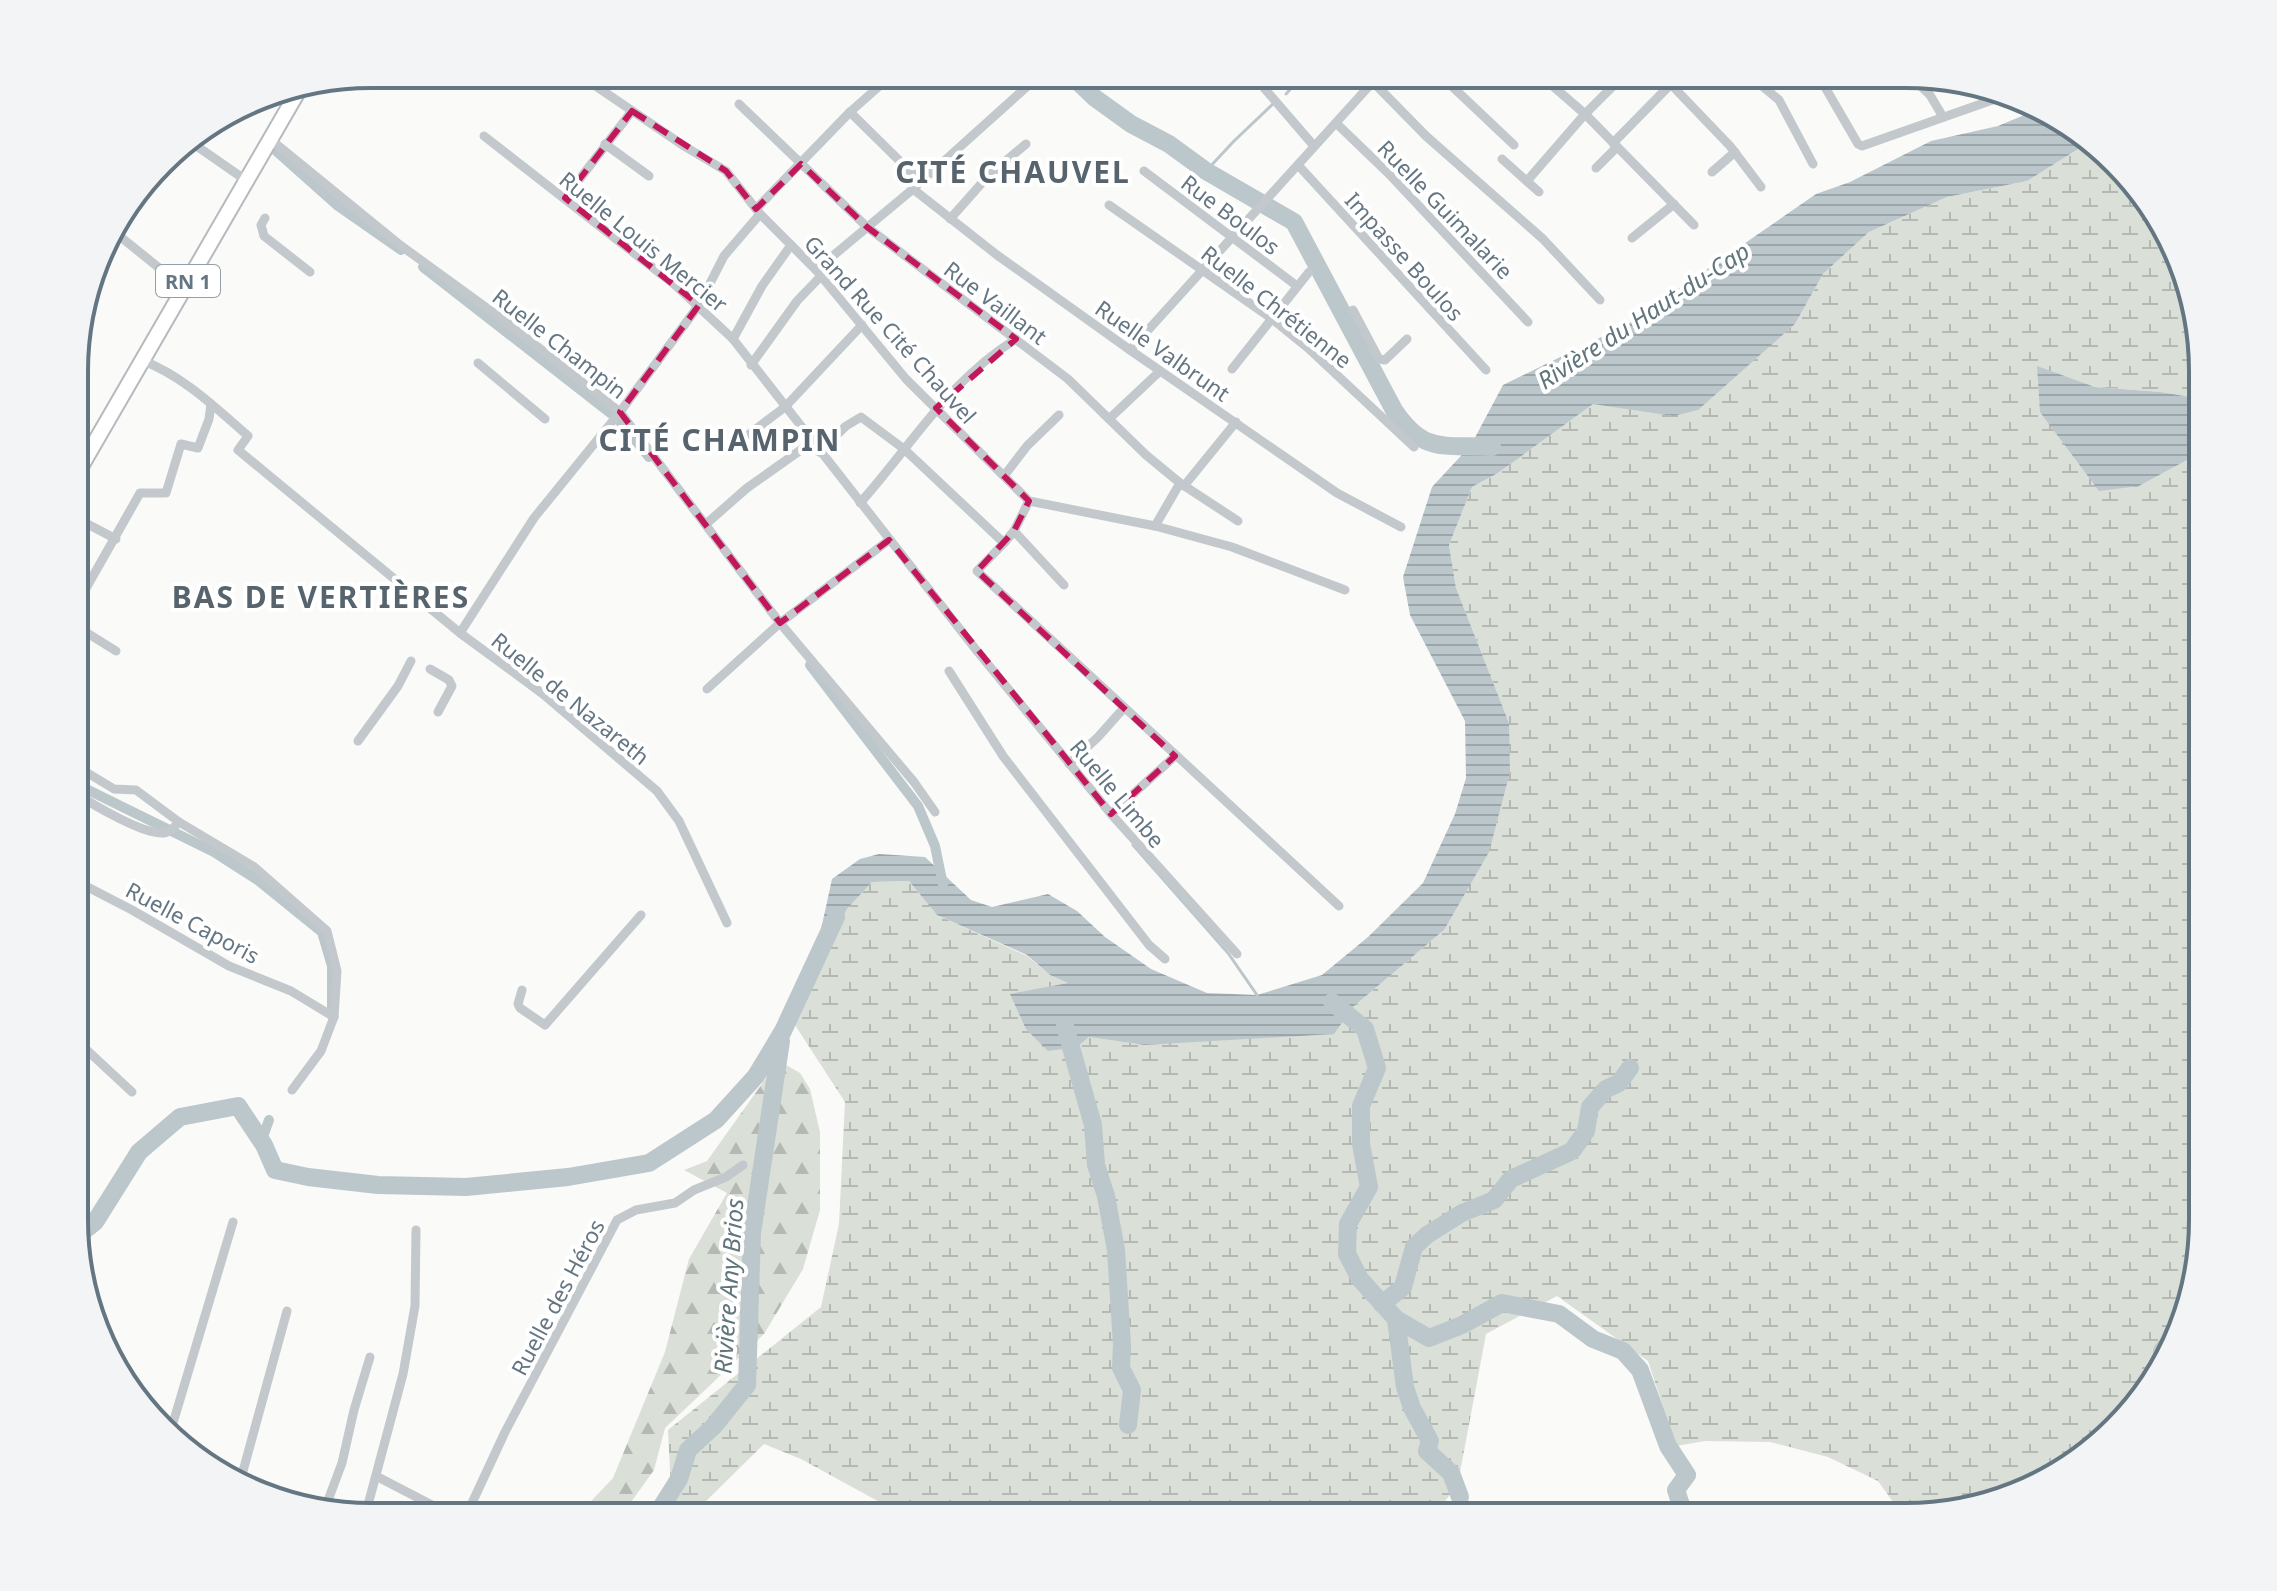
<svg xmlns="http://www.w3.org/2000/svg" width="2277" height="1591" viewBox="0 0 2277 1591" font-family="'Noto Sans',sans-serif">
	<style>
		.forest { fill: url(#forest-firs) }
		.wetland { fill: url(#wetland-marsh) }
		.water { fill: url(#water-rules) }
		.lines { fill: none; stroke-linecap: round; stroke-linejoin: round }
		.stream { stroke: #bbc7cb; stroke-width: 3 }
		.canal { stroke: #bbc7cb; stroke-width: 10 }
		.river { stroke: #bbc7cb; stroke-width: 18 }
		.primary-casing { stroke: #b5babe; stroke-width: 18 }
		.minor { stroke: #c3c8cc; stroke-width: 9 }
		.primary { stroke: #fff; stroke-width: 14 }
		.marked { fill: none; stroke: #c2185b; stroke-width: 6; stroke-dasharray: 16 10; stroke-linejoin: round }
		.labels { text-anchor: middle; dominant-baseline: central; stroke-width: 8; stroke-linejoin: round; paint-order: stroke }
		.shield { fill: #fff; stroke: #939fa8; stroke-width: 2 }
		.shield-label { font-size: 20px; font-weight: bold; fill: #657683 }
		.street-label { font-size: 22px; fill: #657683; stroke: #fff }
		.water-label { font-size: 24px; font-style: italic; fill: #60757c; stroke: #fff }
		.district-label { font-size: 30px; font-weight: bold; letter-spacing: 2px; fill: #57646e; stroke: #fff }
		.rim { fill: none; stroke: #657683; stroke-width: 4 }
	</style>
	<defs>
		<pattern id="forest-firs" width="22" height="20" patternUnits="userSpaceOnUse" patternTransform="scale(2)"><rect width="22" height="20" fill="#dadfd7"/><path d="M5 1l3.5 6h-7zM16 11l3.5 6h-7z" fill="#b4b9b4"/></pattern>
		<pattern id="wetland-marsh" width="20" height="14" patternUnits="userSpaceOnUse" patternTransform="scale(2)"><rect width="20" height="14" fill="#dadfd7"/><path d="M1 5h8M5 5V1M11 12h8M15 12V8" fill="none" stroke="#b4b9b4"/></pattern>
		<pattern id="water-rules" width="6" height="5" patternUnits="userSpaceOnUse" patternTransform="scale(2)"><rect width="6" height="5" fill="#bbc7cb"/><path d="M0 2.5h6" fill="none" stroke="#9ca6aa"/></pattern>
	</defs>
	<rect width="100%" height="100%" fill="#fafaf8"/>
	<path class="forest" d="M786,1065L800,1073L810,1089L820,1132V1210L803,1269L764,1334L665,1428L654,1470L631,1502L589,1516H577L613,1478L665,1352L689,1259L727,1193L684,1170L707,1161L774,1067Z"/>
	<path class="wetland" d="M2091,141L2172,239L2202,352V399L2161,392L2095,387L2038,367L2139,486L2202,452V695L2200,701L2202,707V1239L2187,1316L2142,1400L2038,1486L1904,1517L1878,1481L1828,1457L1770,1442L1705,1441L1676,1446L1648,1361L1557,1296L1486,1334L1458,1483L1434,1517H907L801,1459L764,1444L700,1507L672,1512L668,1430L821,1307L839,1224L845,1102L795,1025L796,1006L847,909L872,882L909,881L937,915L1027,956L1050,975L1069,983L1077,1047L1089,1037L1144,1045L1353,1007L1444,930L1509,723L1456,588L1449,545L1472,487L1498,473L1593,403L1673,416L1795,324L1823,274L1869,232L1947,197L2027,181Z"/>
	<g class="water">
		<path d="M2041,111L2086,135L2091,141L2027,181L1947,197L1869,232L1823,274L1795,324L1698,410L1673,416L1593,404L1498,473L1472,487L1449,545L1456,588L1509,723L1510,772L1489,852L1444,930L1353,1007L1334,1034L1144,1045L1089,1037L1077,1047L1048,1051L1026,1029L1010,994L1068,983L1050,975L1027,955L937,915L909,881L872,882L847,909L832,939L820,934L832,879L860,859L879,854L925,857L971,900L992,907L1048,894L1077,911L1105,937L1151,969L1207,993L1257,995L1322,975L1368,937L1423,883L1455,814L1466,778L1465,721L1410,615L1403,577L1432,487L1471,445L1503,385L1628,324L1816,194L1850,182L1931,141L1998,126L2029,113Z"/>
		<path d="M2037,366L2095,387L2161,392L2202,399V452L2139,486L2099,491L2040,412Z"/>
	</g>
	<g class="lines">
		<g class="stream">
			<path d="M1286,94L1304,74"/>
			<path d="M1206,171L1234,141L1274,103"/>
			<path d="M1133,845L1228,953L1257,995"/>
		</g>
		<g class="canal">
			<path d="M274,149L338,206L401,250"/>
			<path d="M423,267L618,419L649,457"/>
			<path d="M810,665L918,806L935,846L943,885"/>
			<path d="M76,784L214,852L259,881L322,932L332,966V1009"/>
			<path d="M261,1142L269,1120"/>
		</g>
		<g class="river">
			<path d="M1070,74L1095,98L1131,124L1169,144L1206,171L1294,222L1394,410C1424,455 1444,444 1492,447"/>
			<path d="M1332,1002L1365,1029L1377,1068L1361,1106V1144L1369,1187L1348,1224L1347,1254L1360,1279L1396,1319L1429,1338L1462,1325L1502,1303L1559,1314L1593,1339L1623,1351L1640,1370L1668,1446L1687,1475L1676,1490L1685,1517"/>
			<path d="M1065,1026L1093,1125L1096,1165L1106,1196L1116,1250L1122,1345L1121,1368L1132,1390L1128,1425"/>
			<path d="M76,1237L95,1222L139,1152L180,1117L238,1106L264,1145L275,1170L308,1177L378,1185L466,1187L568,1177L649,1163L716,1120L756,1076L783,1031L836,917"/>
			<path d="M1382,1304L1403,1287L1414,1247L1427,1235L1462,1213L1494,1200L1511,1179L1572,1151L1586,1131L1590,1107L1606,1089L1619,1083L1630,1068"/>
			<path d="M1396,1319L1405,1387L1412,1408L1430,1441L1427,1451L1451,1473L1460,1497"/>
			<path d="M2163,1361L2162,1351L2178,1332"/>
			<path d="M655,1517L679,1479L688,1450L713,1427L747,1385L752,1233L781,1041"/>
		</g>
		<defs>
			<path id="primary" d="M76,475L300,88"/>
		</defs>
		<use href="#primary" class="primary-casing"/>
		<g class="minor">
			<path d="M578,74L684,146L726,171L760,214L816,270L906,379L1029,501L1155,526L1232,547L1345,590"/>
			<path d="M1252,74L1314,146"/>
			<path d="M1439,74L1514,145"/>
			<path d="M1539,74L1585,114L1694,225"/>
			<path d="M1662,75L1730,146L1761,187"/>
			<path d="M1749,75L1779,100L1813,164"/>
			<path d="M1818,75L1858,144L1862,146L1998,98V89"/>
			<path d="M1909,75L1930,95L1943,117"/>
			<path d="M1373,82L1426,136L1543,239L1600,300"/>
			<path d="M739,104L867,227L1068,379L1146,455L1180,483L1238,521"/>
			<path d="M850,112L920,181"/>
			<path d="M1336,123L1389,174L1528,322"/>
			<path d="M484,136L675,285L733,339L977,651L1111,814L1237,954"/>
			<path d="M270,139L400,245L509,324L620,412L780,623L914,782L935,812"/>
			<path d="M188,140L247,181"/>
			<path d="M1613,143L1671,84"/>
			<path d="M605,144L649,176"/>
			<path d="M1502,159L1539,192"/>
			<path d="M1298,165L1486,370"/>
			<path d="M1596,168L1617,147"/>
			<path d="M1144,171L1297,286"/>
			<path d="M1712,172L1735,152"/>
			<path d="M1527,181L1585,114L1625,74"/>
			<path d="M913,189L997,255L1130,350L1337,493L1401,527"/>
			<path d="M565,198L632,111"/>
			<path d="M1109,205L1271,318L1308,348L1414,447"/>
			<path d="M756,209L850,112L893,74"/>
			<path d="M265,218L261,225L264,236L310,272"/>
			<path d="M950,219L989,175L1026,144"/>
			<path d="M112,230L184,288"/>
			<path d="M1632,238L1674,204"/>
			<path d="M816,270L913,189L1041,74"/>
			<path d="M1353,310L1379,359L1385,360L1407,339"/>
			<path d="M733,339L762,286L791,245"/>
			<path d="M1130,350L1380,74"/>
			<path d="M141,360C182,375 216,408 248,436L238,450L460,633L543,694L657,791L679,821L727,923"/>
			<path d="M478,363L545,419"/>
			<path d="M751,365L797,301L821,276"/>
			<path d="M1232,369L1309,272"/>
			<path d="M1109,419L1160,371"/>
			<path d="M748,435L785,407L862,325"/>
			<path d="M819,452L846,426L861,417L904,449L1004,543L977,571L1339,906"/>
			<path d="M1004,476L1027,446L1059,415"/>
			<path d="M1184,486L1236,422"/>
			<path d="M860,503C911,446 949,380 1016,339"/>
			<path d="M76,518L116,539"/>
			<path d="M706,524L747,488L812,442"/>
			<path d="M1155,526L1180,483"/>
			<path d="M1014,531L1029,501"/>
			<path d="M1004,543L1014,531L1064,585"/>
			<path d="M76,606L140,493H166L181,444L198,448L209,419L211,404"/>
			<path d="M76,626L116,651"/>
			<path d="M460,633L534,518L620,412L699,305L724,256L760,214"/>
			<path d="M430,669L449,680L452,686L438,712"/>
			<path d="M949,671L1003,756L1149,945L1165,959"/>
			<path d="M707,689L780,623L889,540"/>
			<path d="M358,741L398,686L411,661"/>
			<path d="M1069,764L1098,737L1123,709"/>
			<path d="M76,766L114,789L136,790L179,822L253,866L327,931L337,971L334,1017L321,1051L292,1090"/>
			<path d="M76,793C93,805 144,835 164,833C171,832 175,826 179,822"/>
			<path d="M1111,814L1175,756"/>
			<path d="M76,881L132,910L229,966L291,991L334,1017"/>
			<path d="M522,990L518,1004L520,1008L545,1025L641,915"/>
			<path d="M76,1040L132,1092"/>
			<path d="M170,1433L233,1222"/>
			<path d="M376,1476L453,1516"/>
			<path d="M240,1482L287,1311"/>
			<path d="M324,1511L342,1463L354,1410L370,1357"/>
			<path d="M365,1516L403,1374L415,1306L416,1230"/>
			<path d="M466,1516L505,1432L617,1220L636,1210L675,1203L694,1190L726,1177L743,1165"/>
		</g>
		<use href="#primary" class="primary"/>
	</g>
	<path class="marked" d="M632,111L726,171L756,209L801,164L867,227L1016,339L936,408L1029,501L1014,531L977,571L1175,756L1111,814L889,540L780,623L620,412L699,305L565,198Z"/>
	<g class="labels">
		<rect class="shield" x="156" y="265" width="64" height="32" rx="6"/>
		<g class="shield-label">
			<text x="188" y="281">RN 1</text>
		</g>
		<g class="street-label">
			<text transform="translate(1446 209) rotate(46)">Ruelle Guimalarie</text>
			<text transform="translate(1231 214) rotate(37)">Rue Boulos</text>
			<text transform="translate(644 241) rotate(39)">Ruelle Louis Mercier</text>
			<text transform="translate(1405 256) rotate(48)">Impasse Boulos</text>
			<text transform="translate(996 302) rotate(37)">Rue Vaillant</text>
			<text transform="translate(1277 306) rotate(38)">Ruelle Chrétienne</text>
			<text transform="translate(891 329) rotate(48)">Grand Rue Cité Chauvel</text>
			<text transform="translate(560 343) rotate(38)">Ruelle Champin</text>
			<text transform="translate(1163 350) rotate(35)">Ruelle Valbrunt</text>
			<text transform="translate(571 698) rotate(39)">Ruelle de Nazareth</text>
			<text transform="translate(1118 793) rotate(50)">Ruelle Limbe</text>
			<text transform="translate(193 922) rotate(28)">Ruelle Caporis</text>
			<text transform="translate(557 1297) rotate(-62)">Ruelle des Héros</text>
		</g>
		<g class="water-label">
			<text transform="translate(1643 315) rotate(-33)">Rivière du Haut-du-Cap</text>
			<text transform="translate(728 1286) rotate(-86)">Rivière Any Brios</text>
		</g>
		<g class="district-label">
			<text x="1013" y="171">CITÉ CHAUVEL</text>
			<text x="720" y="439">CITÉ CHAMPIN</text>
			<text x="321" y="596">BAS DE VERTIÈRES</text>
		</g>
	</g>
	<path d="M0 0H2277V1591H0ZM371 88H1906A283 283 0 0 1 2189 371V1220A283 283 0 0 1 1906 1503H371A283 283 0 0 1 88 1220V371A283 283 0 0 1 371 88Z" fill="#f3f4f5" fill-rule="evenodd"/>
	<path class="rim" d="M371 88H1906A283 283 0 0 1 2189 371V1220A283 283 0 0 1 1906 1503H371A283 283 0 0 1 88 1220V371A283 283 0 0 1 371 88Z"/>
</svg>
